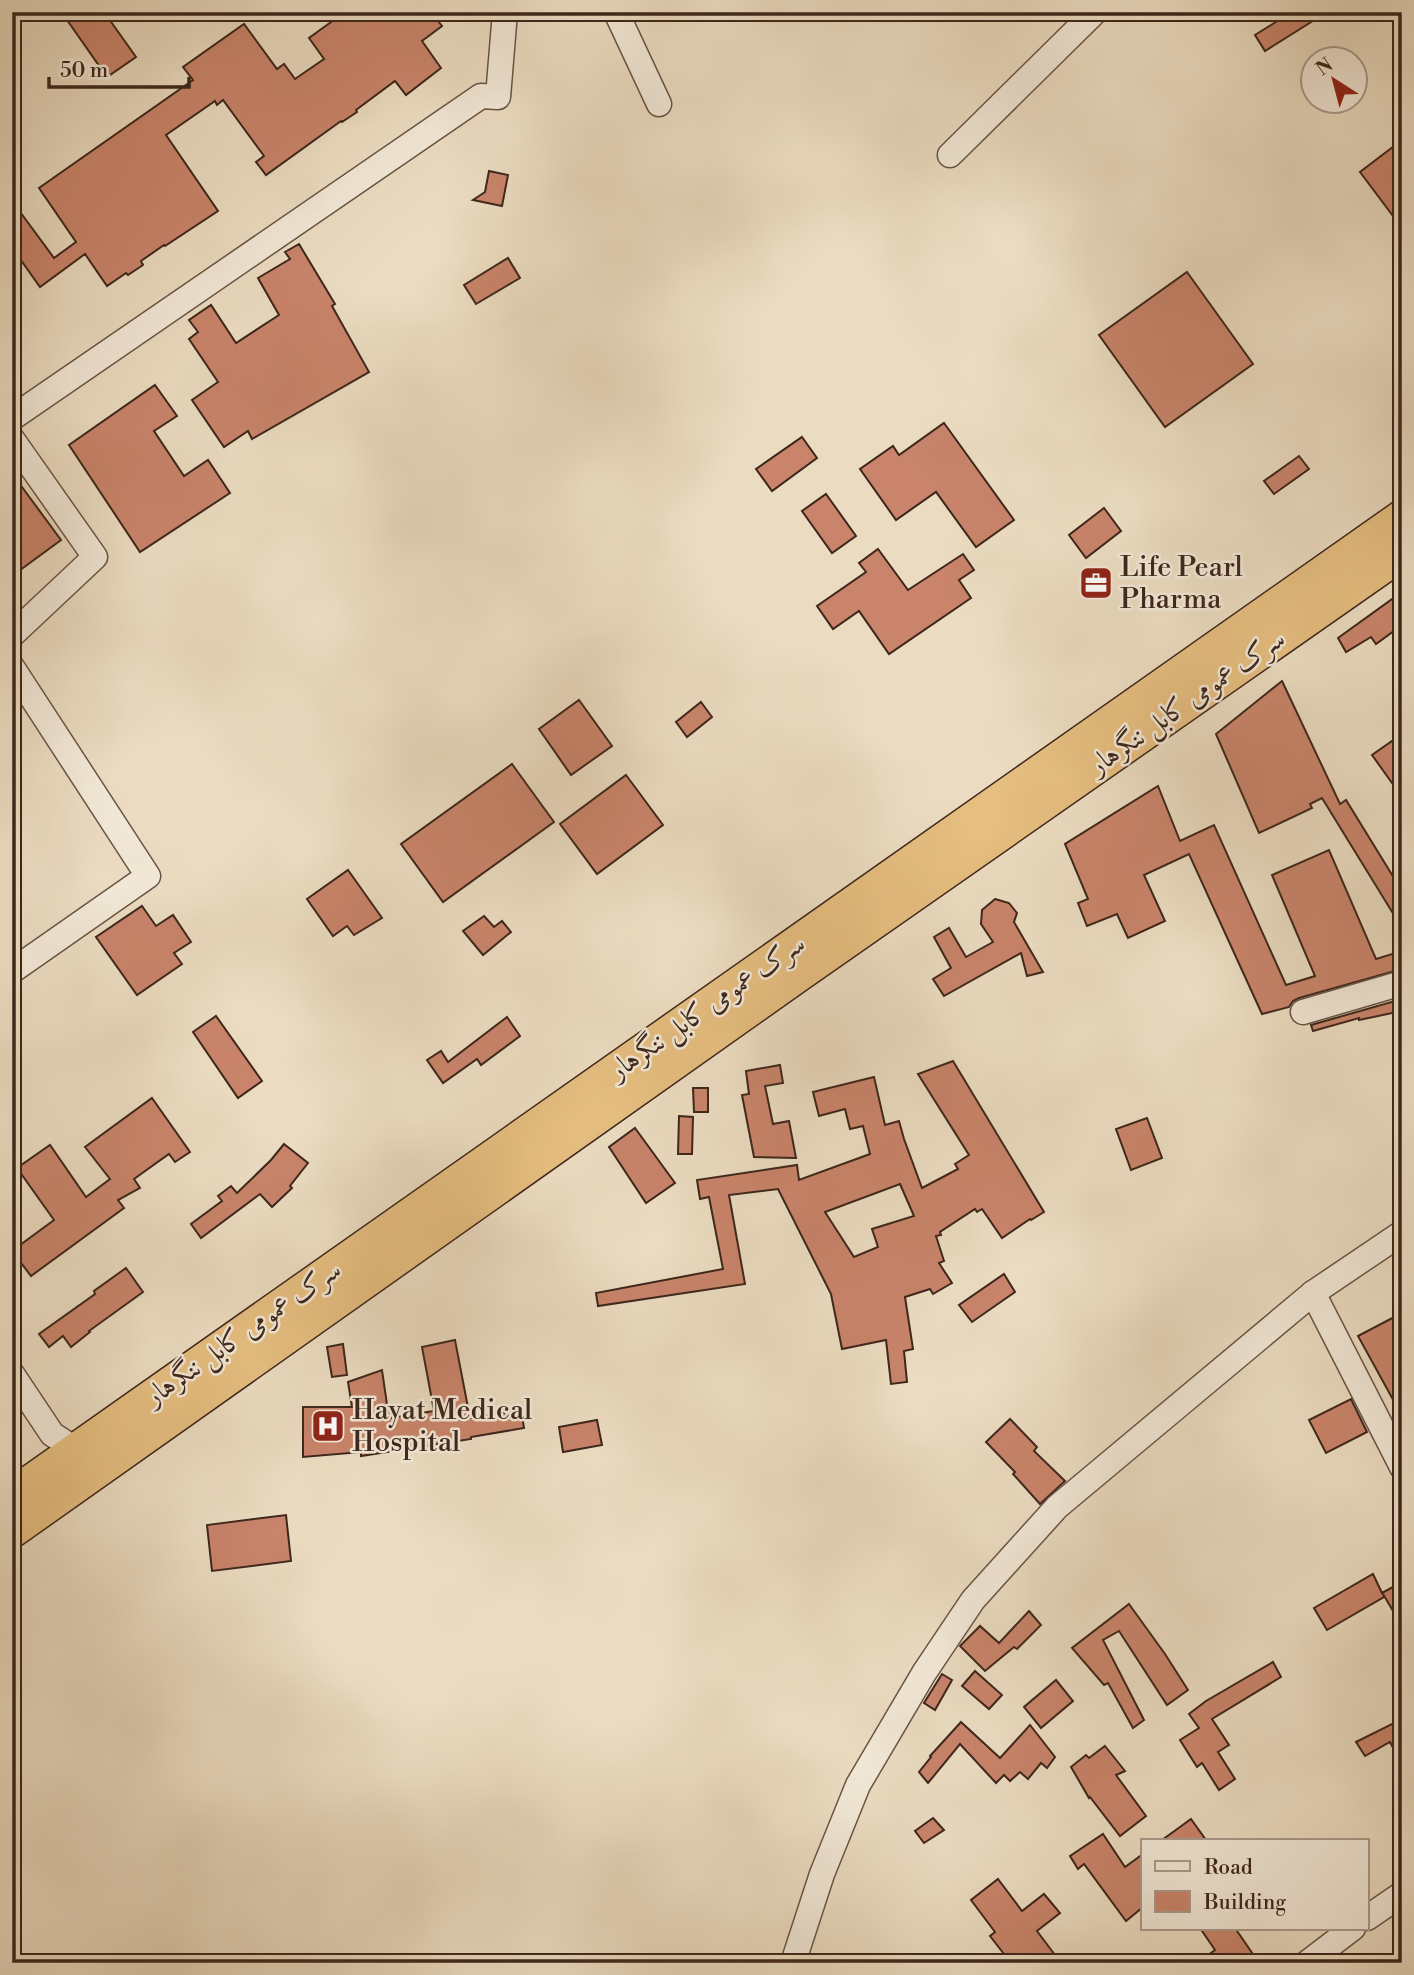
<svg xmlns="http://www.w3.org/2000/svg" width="1414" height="1975" viewBox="0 0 1414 1975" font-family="'Libre Bodoni',Amiri,serif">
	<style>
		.building { fill: #c9846b; stroke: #3d261b; stroke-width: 2; fill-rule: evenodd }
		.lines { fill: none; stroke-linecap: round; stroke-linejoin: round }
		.minor-casing { stroke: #685444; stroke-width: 27 }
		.highway-casing { stroke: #3d261b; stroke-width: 38 }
		.minor { stroke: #f2e8d7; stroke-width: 24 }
		.highway { stroke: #e6be80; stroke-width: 35 }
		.labels { text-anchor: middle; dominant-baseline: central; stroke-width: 5; stroke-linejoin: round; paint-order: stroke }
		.poi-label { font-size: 28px; fill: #3d261b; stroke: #f2e8d7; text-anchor: start }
		.street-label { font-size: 28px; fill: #3d261b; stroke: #f2e8d7 }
	</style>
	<rect width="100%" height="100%" fill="#ebdcc1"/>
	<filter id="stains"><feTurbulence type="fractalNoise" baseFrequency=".00286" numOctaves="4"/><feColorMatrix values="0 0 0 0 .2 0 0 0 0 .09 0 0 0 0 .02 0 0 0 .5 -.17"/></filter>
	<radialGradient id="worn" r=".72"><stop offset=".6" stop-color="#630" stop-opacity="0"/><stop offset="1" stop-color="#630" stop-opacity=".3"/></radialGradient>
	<g class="building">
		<path d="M78,12H104L136,57L107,77L67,20Z"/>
		<path d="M345,12H431L442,26L422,41L441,68L406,95L395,81L356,110L357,112L342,122L341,121L266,175L256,162L264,156L223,100L217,105L215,101L166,135L218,211L165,246L164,245L141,261L143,265L128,275L126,273L107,286L85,254L40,287L13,249L19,245L12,234V201L54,258L76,242L39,188L193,80L183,67L244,24L277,69L284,64L295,79L324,59L309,38Z"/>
		<path d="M1292,12H1327L1265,51L1255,35Z"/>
		<path d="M1402,140V228L1360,172Z"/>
		<path d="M489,171L508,175L502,206L473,200L485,192Z"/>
		<path d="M299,244L335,304L332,306L369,372L252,439L248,431L224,447L192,400L218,382L189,339L198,332L189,320L211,305L236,343L279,315L258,278L290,259L285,252Z"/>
		<path d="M508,258L520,278L476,304L464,285Z"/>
		<path d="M1187,272L1253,364L1165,427L1099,335Z"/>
		<path d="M155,385L177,416L154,431L184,476L208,460L230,493L140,552L69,445Z"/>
		<path d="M944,423L1014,520L976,547L936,492L896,520L860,469L893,446L899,455Z"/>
		<path d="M802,437L817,458L772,491L756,469Z"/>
		<path d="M1299,456L1309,469L1274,494L1264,481Z"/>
		<path d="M22,487L61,540L12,576V494Z"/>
		<path d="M826,494L856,536L832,553L802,511Z"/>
		<path d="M1104,508L1121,531L1086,558L1069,535Z"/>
		<path d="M878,549L908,590L963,554L974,570L959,580L971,598L889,654L859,611L833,629L817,606L866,572L859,563Z"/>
		<path d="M1395,597L1402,607V625L1376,644L1371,637L1346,652L1338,638Z"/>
		<path d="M1282,681L1340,804L1346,800L1402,891V928L1322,798L1310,804L1312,808L1259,833L1216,734Z"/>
		<path d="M579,700L612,746L571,775L539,729Z"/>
		<path d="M701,702L712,717L687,737L676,722Z"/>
		<path d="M1392,741L1396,748L1402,744V797L1372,755Z"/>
		<path d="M512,764L554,822L443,902L401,844Z"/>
		<path d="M626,775L663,825L597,874L560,824Z"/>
		<path d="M1158,786L1180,841L1214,825L1286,985L1315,976L1272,875L1329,850L1376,959L1402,951V969L1299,998L1293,1001L1289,1007L1262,1014L1189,854L1144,875L1165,921L1128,938L1117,914L1087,926L1078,903L1088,899L1065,844Z"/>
		<path d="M348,870L382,918L354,935L347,926L333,936L307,899Z"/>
		<path d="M995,899L1009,903L1017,913L1014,922L1043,972L1027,976L1021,953L944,996L933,979L951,968L934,937L949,928L966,957L993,942L981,924L982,910Z"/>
		<path d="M142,906L156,926L173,915L191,942L174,953L182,964L137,995L96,937Z"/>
		<path d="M484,916L494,927L502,921L511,932L483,955L463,931Z"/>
		<path d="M1402,999V1011L1359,1020V1018L1313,1031L1311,1025Z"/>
		<path d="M216,1016L262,1081L238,1098L193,1032Z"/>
		<path d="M507,1017L520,1036L481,1065L477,1059L443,1083L427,1060L441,1051L448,1062Z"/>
		<path d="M953,1061L1044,1212L1031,1220L1030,1219L1002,1238L982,1209L977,1212L975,1209L940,1232L941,1235L936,1236L944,1261L939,1263L952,1283L933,1294L930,1289L905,1297L913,1349L904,1351L907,1382L891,1384L886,1340L842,1349L831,1294L778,1189L729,1195L745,1284L598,1306L596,1293L723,1269L709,1197L700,1199L697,1180L797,1165L799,1180L870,1154L863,1126L850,1129L845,1109L819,1116L813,1092L874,1077L885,1125L899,1121L904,1139L922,1188L958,1169L955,1164L969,1155L918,1074ZM900,1184L914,1216L872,1229L878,1247L854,1257L825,1212Z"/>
		<path d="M780,1065L783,1083L765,1086L773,1124L789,1121L796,1158L754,1157L742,1095L749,1094L746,1071Z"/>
		<path d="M693,1088H708V1112H694Z"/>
		<path d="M152,1098L190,1152L175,1162L169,1154L134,1179L140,1188L118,1200L124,1208L31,1276L12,1251L54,1220L17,1168L50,1145L86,1197L110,1179L85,1147Z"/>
		<path d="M679,1116L693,1117L692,1154H678Z"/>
		<path d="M1147,1118L1162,1158L1131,1170L1116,1129Z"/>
		<path d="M635,1128L675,1183L646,1203L609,1147Z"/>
		<path d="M284,1144L308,1163L290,1186L292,1188L272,1207L260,1194L201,1238L191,1224L222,1201L218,1196L231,1186L237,1193L271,1160Z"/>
		<path d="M126,1268L143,1292L89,1331L90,1332L71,1347L63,1336L49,1347L39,1334L95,1294L94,1291Z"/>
		<path d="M1004,1274L1015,1292L972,1322L959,1305Z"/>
		<path d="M1402,1313V1416L1358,1336Z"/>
		<path d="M455,1340L470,1418L521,1410L524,1428L471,1437V1439L361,1456V1452L303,1457V1407H352L348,1382L382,1370L389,1418L434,1411L422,1347Z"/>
		<path d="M343,1344L347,1375L332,1377L327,1347Z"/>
		<path d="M1351,1399L1367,1432L1326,1453L1309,1420Z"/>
		<path d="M1010,1419L1037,1447L1034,1451L1065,1481L1040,1504L1013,1474L1015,1472L986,1442Z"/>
		<path d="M597,1420L602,1445L563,1452L559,1427Z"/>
		<path d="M286,1515L291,1561L212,1571L207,1525Z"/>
		<path d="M1373,1574L1382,1593L1402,1582V1626L1383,1594L1384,1597L1327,1630L1314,1608Z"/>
		<path d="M1129,1604L1165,1654L1188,1690L1167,1705L1119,1631L1103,1640L1144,1720L1133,1728L1108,1683L1104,1685L1072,1648Z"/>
		<path d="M1029,1611L1041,1625L1017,1649L1014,1647L985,1671L960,1646L980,1626L999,1643Z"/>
		<path d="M1273,1662L1281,1677L1212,1719L1229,1745L1218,1752L1235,1779L1219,1790L1202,1763L1197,1767L1180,1740L1199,1728L1189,1714L1206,1701Z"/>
		<path d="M975,1671L1002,1695L989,1709L962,1686Z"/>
		<path d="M942,1674L952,1680L935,1710L924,1703Z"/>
		<path d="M1056,1680L1073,1701L1041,1728L1024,1707Z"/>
		<path d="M1402,1719V1765L1390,1742L1365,1756L1356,1742Z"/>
		<path d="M961,1722L1000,1758L1030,1725L1055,1757L1047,1768L1041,1763L1028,1779L1020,1772L1010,1781L1004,1775L996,1783L960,1744L928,1783L919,1772L931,1757L930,1756Z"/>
		<path d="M1105,1746L1125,1771L1116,1775L1146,1816L1120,1836L1090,1797L1089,1798L1071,1767L1086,1755L1089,1758Z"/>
		<path d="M933,1818L944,1830L924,1843L915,1831Z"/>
		<path d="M1191,1819L1206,1840H1162L1180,1827Z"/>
		<path d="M1103,1834L1125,1867L1143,1854V1907L1126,1921L1084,1864L1078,1869L1070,1856Z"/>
		<path d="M998,1879L1022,1911L1044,1894L1060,1913L1037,1931L1061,1963H1011L990,1936L995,1932L971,1900Z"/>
		<path d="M1200,1928H1235L1259,1963H1197L1215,1950Z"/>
	</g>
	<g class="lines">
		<defs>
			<g id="minor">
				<path d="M616,12L659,104"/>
				<path d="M950,155L1095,12"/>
				<path d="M12,418L481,96L498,97L505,12"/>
				<path d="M12,439L95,557L12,635"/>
				<path d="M12,667L148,876L12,971"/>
				<path d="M1303,1012L1402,983"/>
				<path d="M1313,1293L1402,1467"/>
				<path d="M12,1374L52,1434L76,1450"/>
				<path d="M1367,1918L1402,1894"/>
				<path d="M793,1963L822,1874L858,1785L924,1673L973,1600L1057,1507L1313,1293L1402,1233"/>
				<path d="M1307,1963L1353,1928"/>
			</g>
			<g id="highway">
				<path d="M12,1496L1402,518"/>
				<path d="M12,1530L798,974L1402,552"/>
			</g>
		</defs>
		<use href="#minor" class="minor-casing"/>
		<use href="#highway" class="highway-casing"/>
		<use href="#minor" class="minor"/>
		<use href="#highway" class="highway"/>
	</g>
	<defs>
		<symbol id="office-square" viewBox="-11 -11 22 22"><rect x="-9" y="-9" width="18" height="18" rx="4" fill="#8f2418" stroke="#f2e8d7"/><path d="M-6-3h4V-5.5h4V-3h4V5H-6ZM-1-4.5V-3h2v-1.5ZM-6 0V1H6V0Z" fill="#fff"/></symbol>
		<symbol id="hospital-square" viewBox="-11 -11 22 22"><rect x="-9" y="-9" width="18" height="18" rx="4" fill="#8f2418" stroke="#f2e8d7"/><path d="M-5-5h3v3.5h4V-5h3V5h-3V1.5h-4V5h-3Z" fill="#fff"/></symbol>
	</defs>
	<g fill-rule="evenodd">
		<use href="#office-square" x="1077" y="564" width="38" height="38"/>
		<use href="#hospital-square" x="309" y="1407" width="38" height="38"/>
	</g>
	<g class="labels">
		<g class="poi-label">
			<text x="1120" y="567">Life Pearl<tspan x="1120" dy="32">Pharma</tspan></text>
			<text x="352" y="1410">Hayat Medical<tspan x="352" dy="32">Hospital</tspan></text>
		</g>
		<g class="street-label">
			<text transform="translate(1187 702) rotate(-35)">سرک عمومی کابل ننگرهار</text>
			<text transform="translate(707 1007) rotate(-35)">سرک عمومی کابل ننگرهار</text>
			<text transform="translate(243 1333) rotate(-35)">سرک عمومی کابل ننگرهار</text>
		</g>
	</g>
	<rect width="1414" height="1975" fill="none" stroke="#ebdcc1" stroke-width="42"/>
	<rect x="14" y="14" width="1386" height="1947" fill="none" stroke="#3d261b" stroke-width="3.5"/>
	<rect x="21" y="21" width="1372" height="1933" fill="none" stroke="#3d261b" stroke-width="2"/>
	<rect x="1141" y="1839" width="228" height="91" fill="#f2e8d7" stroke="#aa9a8c" stroke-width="2"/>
	<rect x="1155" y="1861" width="35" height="10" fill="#f2e8d7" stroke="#aa9a8c" stroke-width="2"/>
	<text x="1204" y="1874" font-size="21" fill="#3d261b">Road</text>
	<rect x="1155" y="1891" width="35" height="21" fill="#c9846b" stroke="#aa9a8c" stroke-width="2"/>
	<text x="1204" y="1909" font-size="21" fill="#3d261b">Building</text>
	<g transform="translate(1334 80) rotate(324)"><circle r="33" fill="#f2e8d7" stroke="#aa9a8c" stroke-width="2"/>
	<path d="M0-5L12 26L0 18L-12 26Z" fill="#8f2418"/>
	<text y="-10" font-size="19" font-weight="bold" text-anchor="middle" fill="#3d261b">N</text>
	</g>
	<path d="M49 77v10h140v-10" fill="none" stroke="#3d261b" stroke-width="3.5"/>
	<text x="60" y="77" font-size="21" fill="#3d261b" stroke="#f2e8d7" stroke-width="5" paint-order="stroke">50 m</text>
	<rect width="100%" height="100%" filter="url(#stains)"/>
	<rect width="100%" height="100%" fill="url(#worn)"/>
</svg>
